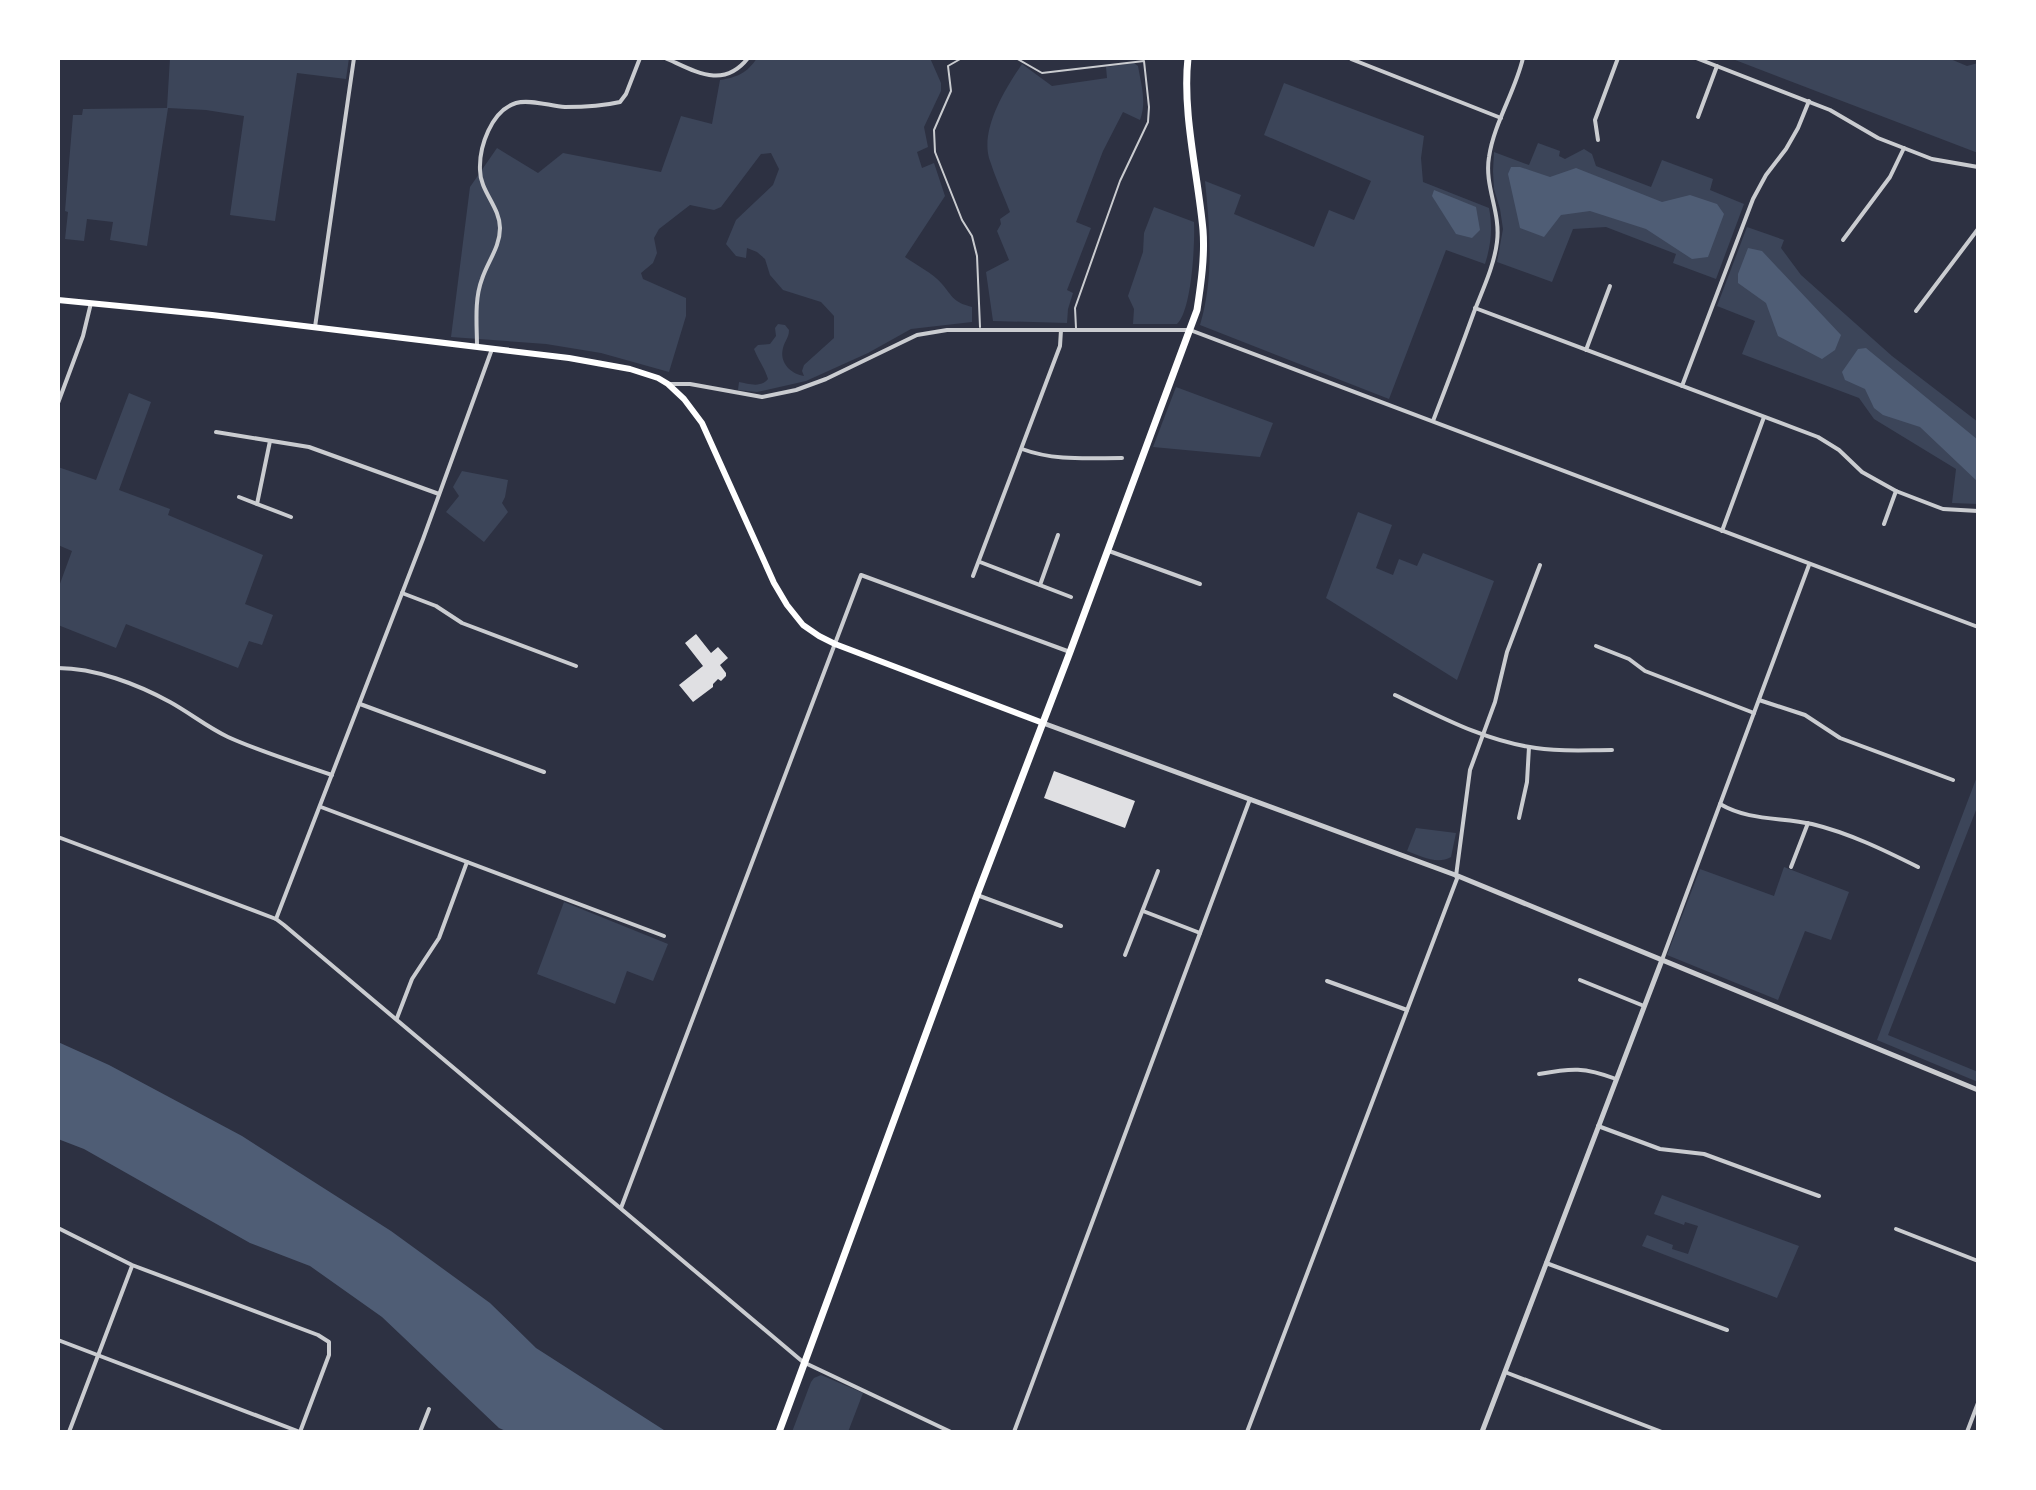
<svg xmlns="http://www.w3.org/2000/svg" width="2036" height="1490" viewBox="0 0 2036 1490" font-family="Karla,sans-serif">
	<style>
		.green { fill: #3c4559 }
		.water { fill: #4f5d75 }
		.building { fill: #e0e0e3 }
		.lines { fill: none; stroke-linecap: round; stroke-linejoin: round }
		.service { stroke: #caccd0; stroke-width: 2 }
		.minor { stroke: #caccd0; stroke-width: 4 }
		.tertiary { stroke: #caccd0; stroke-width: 5 }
		.secondary { stroke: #fff; stroke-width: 6 }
		.primary { stroke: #fff; stroke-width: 7 }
	</style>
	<rect width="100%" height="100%" fill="#2d3142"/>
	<g class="green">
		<path d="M170,58H349L346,79L297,73L275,221L230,215L244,116L206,110L168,108L147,246L110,240L113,222L87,219L84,241L65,239L68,212L65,211L73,115H82L83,109L167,108Z"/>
		<path d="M757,58H930L941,83V91L924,127L928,147L917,152L922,168L934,163L945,196L905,257C916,265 933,273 942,284C953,297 953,302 972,307V322L911,329L868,353L806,381L757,392L738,390L739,382C749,384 761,388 768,379C765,368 758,360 754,349L758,345L770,344L776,336L775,328L778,324L785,325L789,330C789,338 785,340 783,348C779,363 791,374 804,376L802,371L804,365L834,338V316L821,302L783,290L770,275L765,259L757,252L747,248L746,258L736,256L726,244L736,220L773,185L779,169L771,153L761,154L721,207L714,210L690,205L659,229L654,238L657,253L653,263L641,273L643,279L686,298V316L669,372L601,353L546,344L451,337L470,187L497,148L538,173L563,153L661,172L681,116L712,124L720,80C738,77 747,73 757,58Z"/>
		<path d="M1730,58H1948L1967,66L1978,63V153Z"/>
		<path d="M1134,63L1138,66C1141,84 1147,102 1140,120L1123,112L1103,151L1076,222L1091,228L1067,290L1073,293L1068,309L1067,323L993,321L986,272L1009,260L997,231L1001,224L1000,219L1010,212C1003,194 995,177 989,158C981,128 1005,89 1022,64L1052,86L1107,78L1106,67Z"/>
		<path d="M1284,83L1424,136L1421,158L1423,182L1489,208C1493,228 1491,245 1485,264L1446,250L1389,399L1200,325C1214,278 1210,230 1205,181L1241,195L1234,214L1314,247L1329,210L1354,220L1371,181L1264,135Z"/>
		<path d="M1538,143L1560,151L1559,156L1565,159L1584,149L1592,154L1596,166L1651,187L1662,160L1713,179L1710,190L1744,204L1716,279L1673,263L1676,254L1606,227L1573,229L1552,282L1497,262L1503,229L1500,209L1494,189L1493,171L1494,152L1529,165Z"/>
		<path d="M1154,207L1194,222C1195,243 1192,310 1177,324H1133L1134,309L1128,296L1143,252L1144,233Z"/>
		<path d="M1747,227L1784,240L1781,248L1801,275L1892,356L1978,422V504L1952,503L1956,469L1874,419L1859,398L1742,354L1755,321L1717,306Z"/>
		<path d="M1176,387L1273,423L1260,457L1153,447Z"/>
		<path d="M129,393L151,402L119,490L170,509L168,515L263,555L245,604L273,615L262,645L249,641L238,668L126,624L116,648L58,625V589L72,551L58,545V467L96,480Z"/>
		<path d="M462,471L508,480L505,497L502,503L508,512L484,542L446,512L459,496L453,487Z"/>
		<path d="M1358,512L1392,525L1376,568L1393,575L1399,559L1417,566L1423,553L1494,581L1457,680L1326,598Z"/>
		<path d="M1978,774V805L1888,1035L1978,1072V1082L1877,1040Z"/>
		<path d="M1416,828L1456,833L1451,857C1437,865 1421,856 1407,851Z"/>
		<path d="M1784,867L1849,892L1831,940L1805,931L1778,1000L1667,955L1700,869L1774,896Z"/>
		<path d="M564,902L668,944L653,981L627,971L615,1004L537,974Z"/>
		<path d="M1662,1195L1799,1246L1777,1298L1642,1246L1647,1235L1673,1245L1672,1249L1688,1254L1698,1226L1685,1222L1684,1225L1654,1214Z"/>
		<path d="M821,1375L863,1393L848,1432H792L811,1382L814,1378Z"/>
	</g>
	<g class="water">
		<path d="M1511,167H1520L1550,177L1576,168L1662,202L1690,195L1717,204L1724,214L1708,257L1692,259L1646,229L1590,211L1561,215L1544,237L1520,228L1508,174Z"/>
		<path d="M1434,190L1476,207L1480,230L1472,238L1456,234L1432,196Z"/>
		<path d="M1748,248L1762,251L1841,335L1835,350L1822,359L1778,336L1766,303L1738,283V274Z"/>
		<path d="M1866,348L1978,440V482L1920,427L1883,415L1874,408L1865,389L1845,380L1842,372L1858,349Z"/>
		<path d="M58,1042L109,1065L242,1136L391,1231L490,1303L536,1348L667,1432H508L499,1428L382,1317L310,1266L250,1243L84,1149L58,1139Z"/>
	</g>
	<g class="building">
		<path d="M696,634L711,653L718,647L728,658L720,665L726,673V676L721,681L718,679L713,684V687L693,702L679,685L703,666L685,643Z"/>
		<path d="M1054,771L1135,801L1125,828L1044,798Z"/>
	</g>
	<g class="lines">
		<g class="service">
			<path d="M962,58L948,66L951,91L934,130L935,152L962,220L972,236L977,256L980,327"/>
			<path d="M1016,58L1042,73L1144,61L1149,107L1148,122L1120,181L1100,237L1075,308L1076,328"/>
		</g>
		<g class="minor">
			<path d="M665,58C695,71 723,90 748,58"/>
			<path d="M1696,58L1830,110L1878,138L1932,159L1978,167"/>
			<path d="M1351,59L1501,118"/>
			<path d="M1698,117L1717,66"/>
			<path d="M1598,140L1595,120L1618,58"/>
			<path d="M1843,240L1890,177L1904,148"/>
			<path d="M1475,308L1818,437L1839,450L1862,472L1896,491L1943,509L1978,511"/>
			<path d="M1916,311L1978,229"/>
			<path d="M315,327L354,58"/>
			<path d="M477,347C477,325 474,300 482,279C488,261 500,247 500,228C500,207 480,191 480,170C479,147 491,111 516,103C530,99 550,106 565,107C583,107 603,106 620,102L626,94L640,58"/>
			<path d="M1586,350L1610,286"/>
			<path d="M670,384H690L762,397L796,390L826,379L917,335L947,330H1190L1978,627"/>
			<path d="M1682,386L1753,199L1766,175L1786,149L1798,128L1809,101"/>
			<path d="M58,403L83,336L91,303"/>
			<path d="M1433,421C1447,385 1461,348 1474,312C1483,289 1494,266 1497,242C1501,212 1484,186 1489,157C1494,123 1515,92 1523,58"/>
			<path d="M216,432L309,447L439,494"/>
			<path d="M1022,449C1054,461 1088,458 1122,458"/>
			<path d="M239,497L291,517"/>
			<path d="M257,504L270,441"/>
			<path d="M1884,524L1896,491"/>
			<path d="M1722,531L1764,417"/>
			<path d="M1109,551L1200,584"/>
			<path d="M980,562L1071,597"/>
			<path d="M973,576L1060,346L1061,330"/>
			<path d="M1040,585L1058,535"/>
			<path d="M402,593L436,606L462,623L576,666"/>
			<path d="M1596,646L1629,659L1645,671L1754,713"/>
			<path d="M58,668C95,668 137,684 170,702C190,713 207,727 228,737C261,752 298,763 332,775"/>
			<path d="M1395,695C1441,717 1485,741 1536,748C1560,752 1587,750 1612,750"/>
			<path d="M1759,700L1805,715L1840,738L1953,780"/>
			<path d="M360,704L544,772"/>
			<path d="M1720,804C1749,821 1781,817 1812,824C1849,833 1884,850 1918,867"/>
			<path d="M321,807L664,936"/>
			<path d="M1519,818L1527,782L1529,747"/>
			<path d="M58,837L276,919L284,925L803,1362L951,1432"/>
			<path d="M1791,867L1808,823"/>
			<path d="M1456,876L1470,770L1495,702L1507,652L1540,565"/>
			<path d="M977,895L1061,926"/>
			<path d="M1143,911L1200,933"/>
			<path d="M276,919L423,539L492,349"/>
			<path d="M1125,955L1158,871"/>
			<path d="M1662,960L1809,565"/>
			<path d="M1580,980L1644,1006"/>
			<path d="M1327,981L1407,1010"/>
			<path d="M397,1018L412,979L439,938L467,862"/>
			<path d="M1539,1074C1572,1068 1584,1067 1616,1079"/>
			<path d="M1598,1126L1660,1149L1704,1154L1819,1196"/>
			<path d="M621,1208L861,575L1070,652"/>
			<path d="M58,1228L132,1265L318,1335L329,1342V1355L300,1432"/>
			<path d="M1896,1229L1978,1261"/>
			<path d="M1546,1263L1727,1330"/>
			<path d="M58,1340L300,1432"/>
			<path d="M1505,1372L1662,1432"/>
			<path d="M69,1432L132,1266"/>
			<path d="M420,1432L429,1409"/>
			<path d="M1014,1432L1250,799"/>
			<path d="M1247,1432L1458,876"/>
			<path d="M1967,1432L1978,1403"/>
		</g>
		<g class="tertiary">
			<path d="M1043,723L1458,876L1978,1090"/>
			<path d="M1482,1432L1662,960"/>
		</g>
		<path class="secondary" d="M58,300L212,315L569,358L630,369L658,378L668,384L684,399L702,423L774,583L787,605L803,625L819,636L835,644L1043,723"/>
		<path class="primary" d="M779,1432L977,895L1070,652L1197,310C1201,284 1205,256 1203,230C1198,175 1182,112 1188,58"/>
	</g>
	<rect width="2036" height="1490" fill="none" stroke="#ffffff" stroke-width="120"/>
</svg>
